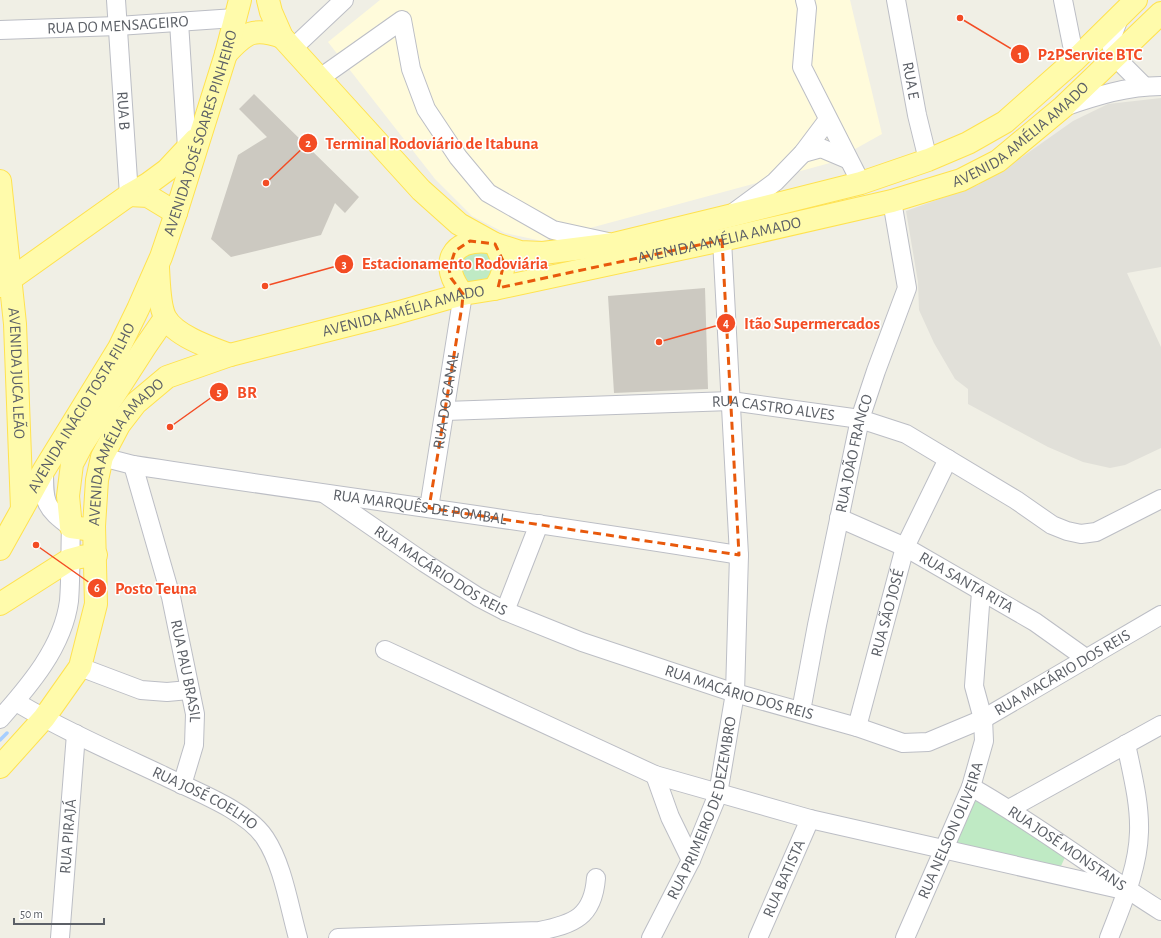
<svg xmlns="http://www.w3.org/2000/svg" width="1161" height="938" viewBox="0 0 1161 938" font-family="'Alegreya Sans',sans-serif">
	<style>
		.commercial { fill: #fffbdb }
		.industrial { fill: #e1e0d9 }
		.green { fill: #bfeac4 }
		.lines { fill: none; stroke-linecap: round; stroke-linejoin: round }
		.stream { stroke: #a6ceff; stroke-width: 3.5 }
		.building { fill: #ccc9c1 }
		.minor-casing { stroke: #bcbec5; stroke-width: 20 }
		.major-casing { stroke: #ffe24f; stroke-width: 24 }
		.minor { stroke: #fff; stroke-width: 18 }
		.major { stroke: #fffbab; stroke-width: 22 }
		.marked { fill: none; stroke: #e8590c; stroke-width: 3; stroke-dasharray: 8 5; stroke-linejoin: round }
		.labels { text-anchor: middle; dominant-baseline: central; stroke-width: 3; stroke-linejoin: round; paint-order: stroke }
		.street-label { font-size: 16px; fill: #5c6067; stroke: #fff }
		.leader { fill: none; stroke: #f34c24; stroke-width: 1.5 }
		.callout-dot { fill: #f34c24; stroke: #fff; stroke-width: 1.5 }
		.mark-label { font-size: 12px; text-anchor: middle; font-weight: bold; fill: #fff }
		.callout-label { font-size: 17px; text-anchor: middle; font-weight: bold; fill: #f34c24; stroke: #fff; stroke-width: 3; stroke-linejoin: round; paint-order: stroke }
	</style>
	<rect width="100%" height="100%" fill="#f0efe5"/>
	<path class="commercial" d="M380,0H850L882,134L830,163L542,241L505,233L472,216L435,179L328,42Z"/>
	<path class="industrial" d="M1161,98V267L1127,273L1161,347V448L1125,465L1110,468L1083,462L1048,447L968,404V389L955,379L934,343L919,310L918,282L906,211L978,185L1012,164L1073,121L1108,104Z"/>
	<g class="green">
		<path d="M482,246L497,266L487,282L467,283L457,260Z"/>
		<path d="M971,794L1067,853L1061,866L954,847Z"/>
	</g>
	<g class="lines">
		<path class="stream" d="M0,740L7,733"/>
	</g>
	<g class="building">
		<path d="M254,94L359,197L345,213L335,203L321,235L231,257L211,239L238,155L267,137L239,109Z"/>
		<path d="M705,288L708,389L614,393L608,296Z"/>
	</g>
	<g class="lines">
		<defs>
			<g id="minor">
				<path id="s1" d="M116,0L129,195"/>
				<path d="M805,0L807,8L802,67L861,183"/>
				<path id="s2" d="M896,0L917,115L928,160"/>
				<path d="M1063,0L1075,60"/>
				<path d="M1119,18L1110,42L1115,57L1144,86"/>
				<path d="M179,22L187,148"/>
				<path id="s3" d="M0,30L118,26L235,18"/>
				<path d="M293,48L344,0"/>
				<path d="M320,78L402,20L411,69L426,109L458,157L488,193L553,230L608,242"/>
				<path d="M1064,107C1096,96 1127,86 1161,86"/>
				<path d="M803,153L821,148L847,159"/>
				<path d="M733,213L775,182L803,153L827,121"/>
				<path id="s4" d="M445,411L731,401L860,419L906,434L1016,500L1052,525L1067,531L1081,534L1096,532L1161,499"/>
				<path id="s5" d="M102,457L133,465C335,496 537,522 739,555"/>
				<path id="s6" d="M133,465L171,597L195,714L194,745L182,785"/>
				<path id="s7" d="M325,494L425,563L478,597L505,611L582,642L735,693L857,727L903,743L928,742L983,719L1161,615"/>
				<path id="s8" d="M429,508L463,294"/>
				<path id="s9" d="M839,518L905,547L1035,622L1087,659"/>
				<path d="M505,611L539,524"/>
				<path d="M385,650L655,775L810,819L1128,891"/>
				<path d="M80,667L141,690L167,692L189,690"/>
				<path id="s10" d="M16,702C63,730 113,752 162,775C192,790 247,810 265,838C283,865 289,906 298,938"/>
				<path id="s11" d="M801,711L817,625L860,419L876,371L907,288L892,201"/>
				<path d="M0,719C29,686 63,647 69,601C71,577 70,552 71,527C44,507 44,503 44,470"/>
				<path id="s12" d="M857,727L905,547L948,459"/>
				<path d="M655,775L670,817L691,860"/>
				<path id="s13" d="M971,787C1037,824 1097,871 1161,911"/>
				<path d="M1009,809L1161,725"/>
				<path id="s14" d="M60,938L76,734"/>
				<path d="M338,938L539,931C574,924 593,917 596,878"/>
				<path id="s15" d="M651,938L691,860L718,794L735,693L739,555L722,240"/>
				<path id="s16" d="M758,938L810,819"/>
				<path id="s17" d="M905,938L971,787L984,741L983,719L974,686L981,592"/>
				<path d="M1109,938C1122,904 1138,869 1139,832C1140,803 1132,773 1126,744"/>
			</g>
			<g id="major">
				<path d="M268,0L271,12L282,37L421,190L459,224L495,244L520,252L543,253L614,244L729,216L861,183L928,160L968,143L1005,122L1075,60L1136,0"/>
				<path d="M226,54C246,32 254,27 282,37"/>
				<path id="s18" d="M0,181L15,324L22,509"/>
				<path d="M129,195L148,196L176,213"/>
				<path d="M158,268C159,282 159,305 165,317C175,336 211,348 230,355"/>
				<path d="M1,286L129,195L148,184L167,170L195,140"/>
				<path d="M494,289C507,271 505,263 495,244"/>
				<path d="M463,294C438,265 451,237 490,242"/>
				<path d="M94,526L86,529L71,527L68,496L72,464L82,445L145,347L165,318"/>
				<path id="s19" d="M0,549L44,470L119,348L138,309L161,257L176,213L226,54L240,0"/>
				<path d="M0,604L69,560L80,557L96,555"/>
				<path id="s20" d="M0,767L44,718L80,667L96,604L94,526L97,480L102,457L119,425L136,403L167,377L230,355L396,313L463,294L494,289L722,240L892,201L961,180L998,161L1063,107L1161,13"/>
			</g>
		</defs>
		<use href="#minor" class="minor-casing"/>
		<use href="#major" class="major-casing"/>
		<use href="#minor" class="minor"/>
		<use href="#major" class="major"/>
	</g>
	<path class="marked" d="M722,240L739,555L429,508L462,306L463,294L451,278L449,269L455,251L470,241L495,244L504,263L498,288Z"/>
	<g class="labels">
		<g class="street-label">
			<text stroke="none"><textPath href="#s3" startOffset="118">RUA DO MENSAGEIRO</textPath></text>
			<text stroke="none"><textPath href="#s2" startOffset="82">RUA E</textPath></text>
			<text stroke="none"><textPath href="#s1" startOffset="111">RUA B</textPath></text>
			<text stroke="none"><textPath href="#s20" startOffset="1339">AVENIDA AMÉLIA AMADO</textPath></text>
			<text stroke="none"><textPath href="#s19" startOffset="464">AVENIDA JOSÉ SOARES PINHEIRO</textPath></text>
			<text stroke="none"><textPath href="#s20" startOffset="1015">AVENIDA AMÉLIA AMADO</textPath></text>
			<text stroke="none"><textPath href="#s20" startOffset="691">AVENIDA AMÉLIA AMADO</textPath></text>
			<text stroke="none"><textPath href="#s18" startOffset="193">AVENIDA JUCA LEÃO</textPath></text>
			<text stroke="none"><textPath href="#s8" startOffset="109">RUA DO CANAL</textPath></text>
			<text stroke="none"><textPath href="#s19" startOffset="163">AVENIDA INÁCIO TOSTA FILHO</textPath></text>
			<text stroke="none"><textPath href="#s4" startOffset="329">RUA CASTRO ALVES</textPath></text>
			<text stroke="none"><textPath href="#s11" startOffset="263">RUA JOÃO FRANCO</textPath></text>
			<text stroke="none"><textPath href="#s20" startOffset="355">AVENIDA AMÉLIA AMADO</textPath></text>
			<text stroke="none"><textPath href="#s5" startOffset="322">RUA MARQUÊS DE POMBAL</textPath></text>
			<text stroke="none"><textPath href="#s7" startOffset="139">RUA MACÁRIO DOS REIS</textPath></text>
			<text stroke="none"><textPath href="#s9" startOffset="143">RUA SANTA RITA</textPath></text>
			<text stroke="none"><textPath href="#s12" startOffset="118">RUA SÃO JOSÉ</textPath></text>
			<text stroke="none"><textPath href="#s6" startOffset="213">RUA PAU BRASIL</textPath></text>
			<text stroke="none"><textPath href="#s7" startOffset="811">RUA MACÁRIO DOS REIS</textPath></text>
			<text stroke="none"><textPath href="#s7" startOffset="463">RUA MACÁRIO DOS REIS</textPath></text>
			<text stroke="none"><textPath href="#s10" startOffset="212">RUA JOSÉ COELHO</textPath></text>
			<text stroke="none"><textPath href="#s15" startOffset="141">RUA PRIMEIRO DE DEZEMBRO</textPath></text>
			<text stroke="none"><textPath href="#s17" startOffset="117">RUA NELSON OLIVEIRA</textPath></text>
			<text stroke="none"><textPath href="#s14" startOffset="102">RUA PIRAJÁ</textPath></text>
			<text stroke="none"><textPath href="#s13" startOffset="114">RUA JOSÉ MONSTANS</textPath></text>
			<text stroke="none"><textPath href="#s16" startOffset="65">RUA BATISTA</textPath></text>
		</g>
	</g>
	<path class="leader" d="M960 18L1020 54M266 183L308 143M265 286L344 264M659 342L726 323M170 427L219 392M36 545L97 588"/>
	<g class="callout-dot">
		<circle cx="960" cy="18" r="4"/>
		<circle cx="266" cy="183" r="4"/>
		<circle cx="265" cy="286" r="4"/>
		<circle cx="659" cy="342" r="4"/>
		<circle cx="170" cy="427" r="4"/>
		<circle cx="36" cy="545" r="4"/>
		<circle cx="1020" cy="54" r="10"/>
		<circle cx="308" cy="143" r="10"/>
		<circle cx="344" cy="264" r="10"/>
		<circle cx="726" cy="323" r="10"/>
		<circle cx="219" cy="392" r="10"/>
		<circle cx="97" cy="588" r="10"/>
	</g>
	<g class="mark-label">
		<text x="1020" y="59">1</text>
		<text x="308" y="147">2</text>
		<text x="344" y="268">3</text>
		<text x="726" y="327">4</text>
		<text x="219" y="396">5</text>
		<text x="97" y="592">6</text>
	</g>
	<g class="callout-label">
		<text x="1090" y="60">P2PService BTC</text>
		<text x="432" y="149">Terminal Rodoviário de Itabuna</text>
		<text x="455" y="269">Estacionamento Rodoviária</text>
		<text x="812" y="329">Itão Supermercados</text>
		<text x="247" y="398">BR</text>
		<text x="156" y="594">Posto Teuna</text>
	</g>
	<path d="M14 918v6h90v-6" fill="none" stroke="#5c6067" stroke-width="2"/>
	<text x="20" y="918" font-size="12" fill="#5c6067" stroke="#ffffff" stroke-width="3" paint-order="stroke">50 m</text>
</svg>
